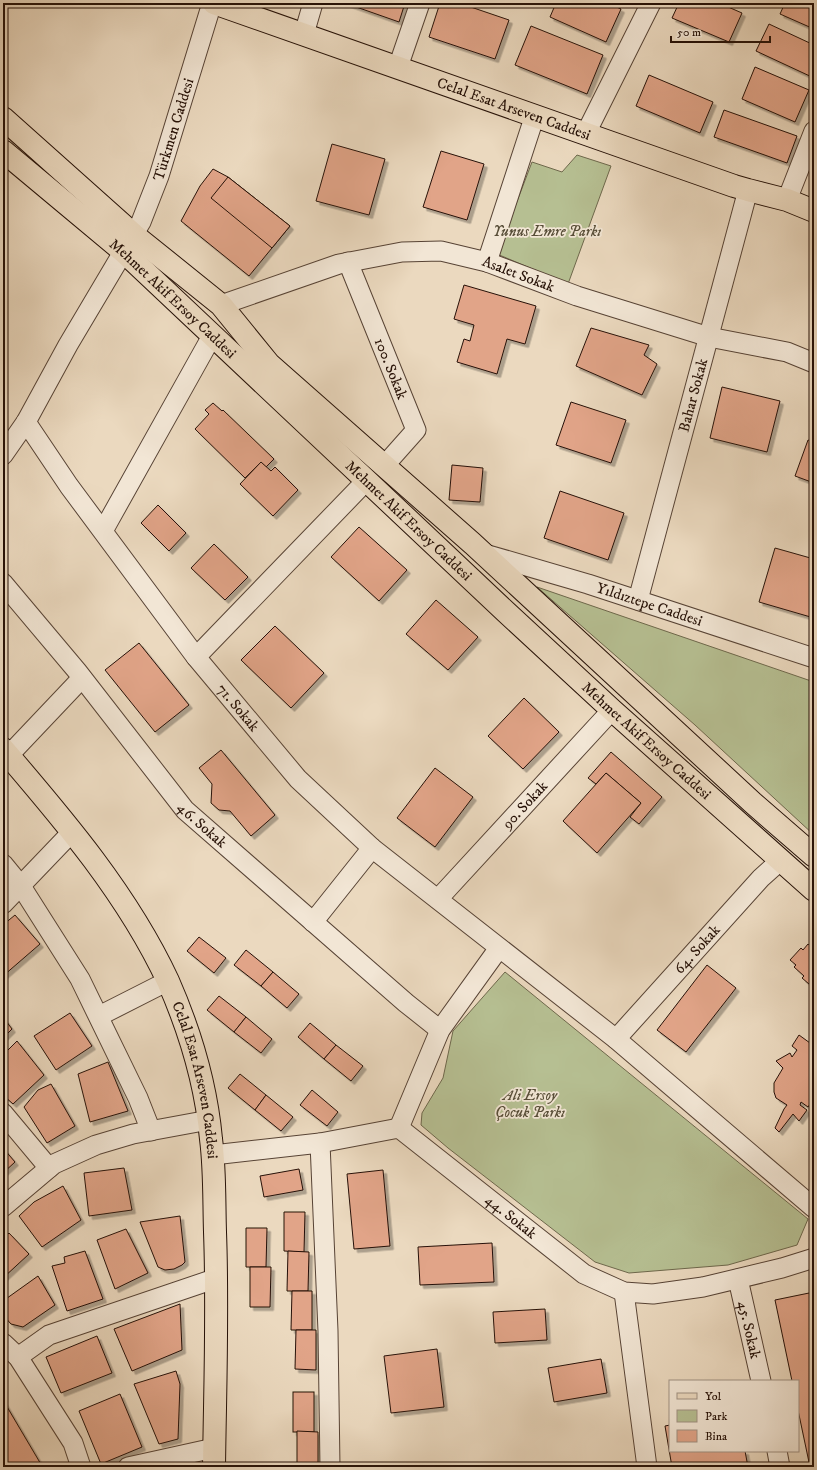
<svg xmlns="http://www.w3.org/2000/svg" width="817" height="1470" viewBox="0 0 817 1470" font-family="'IM FELL DW Pica',serif">
	<style>
		.green { fill: #b6bf92; stroke: #6e684c }
		.building { fill: #e1a488; stroke: #261107; filter: url(#shadow) }
		.lines { fill: none; stroke-linecap: round; stroke-linejoin: round }
		.minor-casing { stroke: #574335; stroke-width: 21 }
		.major-casing { stroke: #261107; stroke-width: 24 }
		.minor { stroke: #f2e6d5; stroke-width: 19 }
		.major { stroke: #ebd9bf; stroke-width: 22 }
		.labels { text-anchor: middle; dominant-baseline: central; stroke-width: 3.5; stroke-linejoin: round; paint-order: stroke }
		.street-label { font-size: 15px; fill: #261107; stroke: #f2e6d5 }
		.park-label { font-size: 15px; font-style: italic; fill: #584e38; stroke: #f2e6d5 }
	</style>
	<defs>
		<filter id="shadow"><feDropShadow dx="3.5" dy="3.5" stdDeviation="0" flood-color="#0004"/></filter>
	</defs>
	<rect width="100%" height="100%" fill="#ebd9bf"/>
	<filter id="stains"><feTurbulence type="fractalNoise" baseFrequency=".005" numOctaves="4"/><feColorMatrix values="0 0 0 0 .2 0 0 0 0 .09 0 0 0 0 .02 0 0 0 .5 -.17"/></filter>
	<radialGradient id="worn" r=".72"><stop offset=".6" stop-color="#630" stop-opacity="0"/><stop offset="1" stop-color="#630" stop-opacity=".3"/></radialGradient>
	<g class="green">
		<path d="M577,155L611,166L568,284L497,254L532,162L562,172Z"/>
		<path d="M537,587L814,682V835L695,725Z"/>
		<path d="M505,972L808,1219L797,1245L728,1265L629,1273L595,1262L448,1148L421,1125L422,1113L443,1078L453,1031Z"/>
	</g>
	<g class="building">
		<path d="M345,3H405L399,22Z"/>
		<path d="M440,3H459L509,20L495,59L429,37Z"/>
		<path d="M556,3H608L621,9L606,42L550,17Z"/>
		<path d="M679,3H719L742,13L729,42L672,18Z"/>
		<path d="M785,3H814V29L780,14Z"/>
		<path d="M769,24L814,45V78L756,51Z"/>
		<path d="M531,26L603,55L587,94L515,65Z"/>
		<path d="M755,67L809,90L795,122L742,99Z"/>
		<path d="M649,75L713,102L700,133L636,106Z"/>
		<path d="M724,110L797,136L787,163L714,137Z"/>
		<path d="M332,144L385,159L369,215L316,201Z"/>
		<path d="M441,151L484,164L467,220L423,207Z"/>
		<path d="M213,169L228,177L290,226L249,276L181,221L200,186Z"/>
		<path d="M228,177L290,226L272,248L211,198Z"/>
		<path d="M464,285L536,306L525,344L507,339L497,374L457,362L464,339L470,341L474,325L454,319Z"/>
		<path d="M591,328L649,345L644,355L657,364L642,395L576,366Z"/>
		<path d="M722,387L780,401L767,452L710,438Z"/>
		<path d="M571,402L626,420L611,463L556,445Z"/>
		<path d="M213,403L222,411L223,410L274,459L266,467L261,462L245,478L195,429L209,414L205,410Z"/>
		<path d="M808,440L814,442V483L795,476Z"/>
		<path d="M261,462L271,471L275,467L298,490L273,516L240,484Z"/>
		<path d="M452,465L483,468L480,502L449,500Z"/>
		<path d="M560,491L624,513L608,560L544,538Z"/>
		<path d="M158,505L186,533L169,551L141,523Z"/>
		<path d="M359,527L407,570L379,601L331,557Z"/>
		<path d="M214,544L248,577L225,600L191,568Z"/>
		<path d="M775,548L814,559V618L759,602Z"/>
		<path d="M436,600L478,637L448,670L406,634Z"/>
		<path d="M275,626L324,673L291,708L241,660Z"/>
		<path d="M139,643L189,705L155,732L105,670Z"/>
		<path d="M524,698L559,732L523,769L488,736Z"/>
		<path d="M221,750L275,815L251,836L230,811L219,810L211,803L212,784L199,768Z"/>
		<path d="M611,752L662,797L639,824L630,817L641,803L606,773L596,784L588,778Z"/>
		<path d="M435,768L473,797L435,847L397,818Z"/>
		<path d="M606,773L641,803L597,853L563,821Z"/>
		<path d="M15,915L40,944L3,976V925Z"/>
		<path d="M199,937L226,958L214,973L187,951Z"/>
		<path d="M808,944L814,949V985L810,982L809,984L802,978L804,976L794,967L796,965L790,960L801,948L803,950Z"/>
		<path d="M246,950L273,972L261,986L234,965Z"/>
		<path d="M707,965L736,988L686,1052L657,1030Z"/>
		<path d="M273,972L299,994L287,1008L261,986Z"/>
		<path d="M219,996L246,1017L234,1032L207,1010Z"/>
		<path d="M70,1013L92,1046L56,1070L34,1036Z"/>
		<path d="M3,1017L12,1029L3,1038Z"/>
		<path d="M246,1017L272,1039L261,1053L234,1032Z"/>
		<path d="M310,1023L336,1045L324,1059L298,1037Z"/>
		<path d="M799,1035L810,1043L812,1039L814,1040V1090L812,1088L810,1092L814,1095V1098L808,1107L801,1102L800,1105L807,1110L799,1121L793,1114L779,1132L775,1128L784,1109L787,1105L776,1098L774,1092V1083L783,1068L776,1061L790,1053L792,1057L797,1050L792,1046Z"/>
		<path d="M17,1041L44,1075L13,1104L3,1095V1055Z"/>
		<path d="M336,1045L363,1066L351,1081L324,1059Z"/>
		<path d="M108,1062L128,1111L90,1122L78,1074Z"/>
		<path d="M240,1074L266,1095L255,1110L228,1088Z"/>
		<path d="M51,1084L75,1126L47,1143L24,1107L38,1090Z"/>
		<path d="M312,1090L338,1112L327,1126L300,1105Z"/>
		<path d="M266,1095L293,1117L281,1131L255,1110Z"/>
		<path d="M3,1148L15,1162L3,1173Z"/>
		<path d="M124,1168L132,1210L89,1216L84,1173Z"/>
		<path d="M299,1169L303,1190L264,1197L260,1176Z"/>
		<path d="M383,1170L390,1246L354,1249L347,1174Z"/>
		<path d="M63,1186L81,1220L42,1247L19,1216L34,1202Z"/>
		<path d="M284,1212H305L304,1252L284,1251Z"/>
		<path d="M180,1216L185,1262L182,1265L174,1269L165,1270L158,1267L140,1222Z"/>
		<path d="M246,1228H267L266,1267H246Z"/>
		<path d="M126,1229L148,1273L115,1289L97,1240Z"/>
		<path d="M9,1233L29,1254L3,1278V1239Z"/>
		<path d="M492,1243L494,1282L420,1285L418,1247Z"/>
		<path d="M85,1251L103,1299L67,1311L52,1266L65,1263L64,1257Z"/>
		<path d="M288,1251L309,1252L308,1291H287Z"/>
		<path d="M250,1267H271L270,1307H250Z"/>
		<path d="M38,1276L55,1305L23,1327L11,1324L3,1315V1301Z"/>
		<path d="M292,1291H312V1330H291Z"/>
		<path d="M814,1292V1466L810,1467L798,1410V1381H792L775,1300Z"/>
		<path d="M180,1304L182,1350L132,1371L114,1329Z"/>
		<path d="M545,1309L547,1340L495,1343L493,1312Z"/>
		<path d="M296,1330H316V1370L295,1369Z"/>
		<path d="M97,1336L112,1373L61,1393L46,1357Z"/>
		<path d="M437,1349L444,1407L391,1413L384,1356Z"/>
		<path d="M601,1359L607,1393L554,1402L548,1368Z"/>
		<path d="M176,1371L180,1384L178,1439L159,1444L134,1384Z"/>
		<rect x="293" y="1392" width="21" height="40"/>
		<path d="M120,1394L142,1447L101,1464L79,1411Z"/>
		<path d="M3,1400L42,1466L39,1467H3Z"/>
		<path d="M670,1425V1451H745L748,1467H672L665,1426Z"/>
		<path d="M297,1431L318,1432V1467H297Z"/>
	</g>
	<g class="lines">
		<defs>
			<g id="minor">
				<path d="M304,34L313,3"/>
				<path d="M398,67L420,3"/>
				<path d="M586,133L651,3"/>
				<path d="M787,200L814,131"/>
				<path id="s1" d="M348,262L416,430L384,466"/>
				<path d="M487,262L535,115"/>
				<path id="s2" d="M221,305L339,264L402,252L441,251L487,262L577,296L709,337L787,352L814,363"/>
				<path id="s3" d="M26,422L69,486L196,657L298,779L372,848L616,1039L814,1208"/>
				<path id="s4" d="M3,455L26,422L68,345L141,222L159,176L212,3"/>
				<path d="M103,531L212,336"/>
				<path id="s5" d="M485,554L588,584L814,658"/>
				<path id="s6" d="M3,583L77,671L185,810L406,1003L440,1030"/>
				<path id="s7" d="M638,600L748,190"/>
				<path d="M196,657L366,481"/>
				<path d="M9,755L82,678"/>
				<path d="M3,864L21,886L80,979L138,1098L151,1131"/>
				<path id="s8" d="M438,899L612,710"/>
				<path d="M3,904L72,832"/>
				<path d="M313,922L372,848"/>
				<path d="M99,1016L168,981"/>
				<path id="s9" d="M616,1039L761,878L780,861"/>
				<path d="M3,1113L49,1168"/>
				<path d="M399,1128L440,1030L499,948"/>
				<path d="M320,1143L328,1331L330,1467"/>
				<path id="s10" d="M213,1155L320,1143L399,1128L584,1274L624,1292L653,1294L703,1287L782,1268L814,1258"/>
				<path d="M3,1207L54,1164L96,1145L133,1134L209,1120"/>
				<path id="s11" d="M738,1279L761,1381"/>
				<path d="M624,1292L647,1467"/>
				<path d="M3,1343L18,1357L73,1443L81,1467"/>
				<path d="M18,1357L49,1335L217,1278"/>
				<path d="M777,1451L780,1467"/>
				<path d="M128,1467L214,1448"/>
			</g>
			<g id="major">
				<path id="s12" d="M214,3L734,186L748,190L787,200L814,211"/>
				<path d="M3,118L134,235L221,305L269,364L473,544L753,803L814,856"/>
				<path id="s13" d="M3,151L124,252L506,612L612,710L814,890"/>
				<path id="s14" d="M3,749C64,820 128,895 168,981C190,1031 206,1084 211,1139C215,1170 214,1201 215,1232C218,1311 215,1389 214,1467"/>
			</g>
		</defs>
		<use href="#minor" class="minor-casing"/>
		<use href="#major" class="major-casing"/>
		<use href="#minor" class="minor"/>
		<use href="#major" class="major"/>
	</g>
	<g class="labels">
		<g class="street-label">
			<text stroke="none"><textPath href="#s12" startOffset="318">Celal Esat Arseven Caddesi</textPath></text>
			<text stroke="none"><textPath href="#s4" startOffset="369">Türkmen Caddesi</textPath></text>
			<text stroke="none"><textPath href="#s2" startOffset="309">Asalet Sokak</textPath></text>
			<text stroke="none"><textPath href="#s13" startOffset="225">Mehmet Akif Ersoy Caddesi</textPath></text>
			<text stroke="none"><textPath href="#s1" startOffset="115">100. Sokak</textPath></text>
			<text stroke="none"><textPath href="#s7" startOffset="212">Bahar Sokak</textPath></text>
			<text stroke="none"><textPath href="#s13" startOffset="549">Mehmet Akif Ersoy Caddesi</textPath></text>
			<text stroke="none"><textPath href="#s5" startOffset="172">Yıldıztepe Caddesi</textPath></text>
			<text stroke="none"><textPath href="#s3" startOffset="356">71. Sokak</textPath></text>
			<text stroke="none"><textPath href="#s13" startOffset="873">Mehmet Akif Ersoy Caddesi</textPath></text>
			<text stroke="none"><textPath href="#s8" startOffset="128">90. Sokak</textPath></text>
			<text stroke="none"><textPath href="#s6" startOffset="314">46. Sokak</textPath></text>
			<text stroke="none"><textPath href="#s9" startOffset="121">64. Sokak</textPath></text>
			<text stroke="none"><textPath href="#s14" startOffset="389">Celal Esat Arseven Caddesi</textPath></text>
			<text stroke="none"><textPath href="#s10" startOffset="331">44. Sokak</textPath></text>
			<text stroke="none"><textPath href="#s11" startOffset="52">45. Sokak</textPath></text>
		</g>
		<g class="park-label">
			<text x="547" y="231">Yunus Emre Parkı</text>
			<text x="530" y="1095">Ali Ersoy<tspan x="530" dy="17">Çocuk Parkı</tspan></text>
		</g>
	</g>
	<rect width="817" height="1470" fill="none" stroke="#ebd9bf" stroke-width="16"/>
	<rect x="4" y="4" width="809" height="1462" fill="none" stroke="#261107" stroke-width="2"/>
	<rect x="8" y="8" width="801" height="1454" fill="none" stroke="#261107"/>
	<rect x="669" y="1380" width="130" height="72" fill="#f2e6d5" stroke="#a09183"/>
	<rect x="677" y="1393" width="20" height="6" fill="#ebd9bf" stroke="#a09183"/>
	<text x="705" y="1400" font-size="12" fill="#261107">Yol</text>
	<rect x="677" y="1410" width="20" height="12" fill="#b6bf92" stroke="#a09183"/>
	<text x="705" y="1420" font-size="12" fill="#261107">Park</text>
	<rect x="677" y="1430" width="20" height="12" fill="#e1a488" stroke="#a09183"/>
	<text x="705" y="1440" font-size="12" fill="#261107">Bina</text>
	<path d="M671 36v6h99v-6" fill="none" stroke="#261107" stroke-width="2"/>
	<text x="677" y="36" font-size="12" fill="#261107" stroke="#f2e6d5" stroke-width="3" paint-order="stroke">50 m</text>
	<rect width="100%" height="100%" filter="url(#stains)"/>
	<rect width="100%" height="100%" fill="url(#worn)"/>
</svg>
